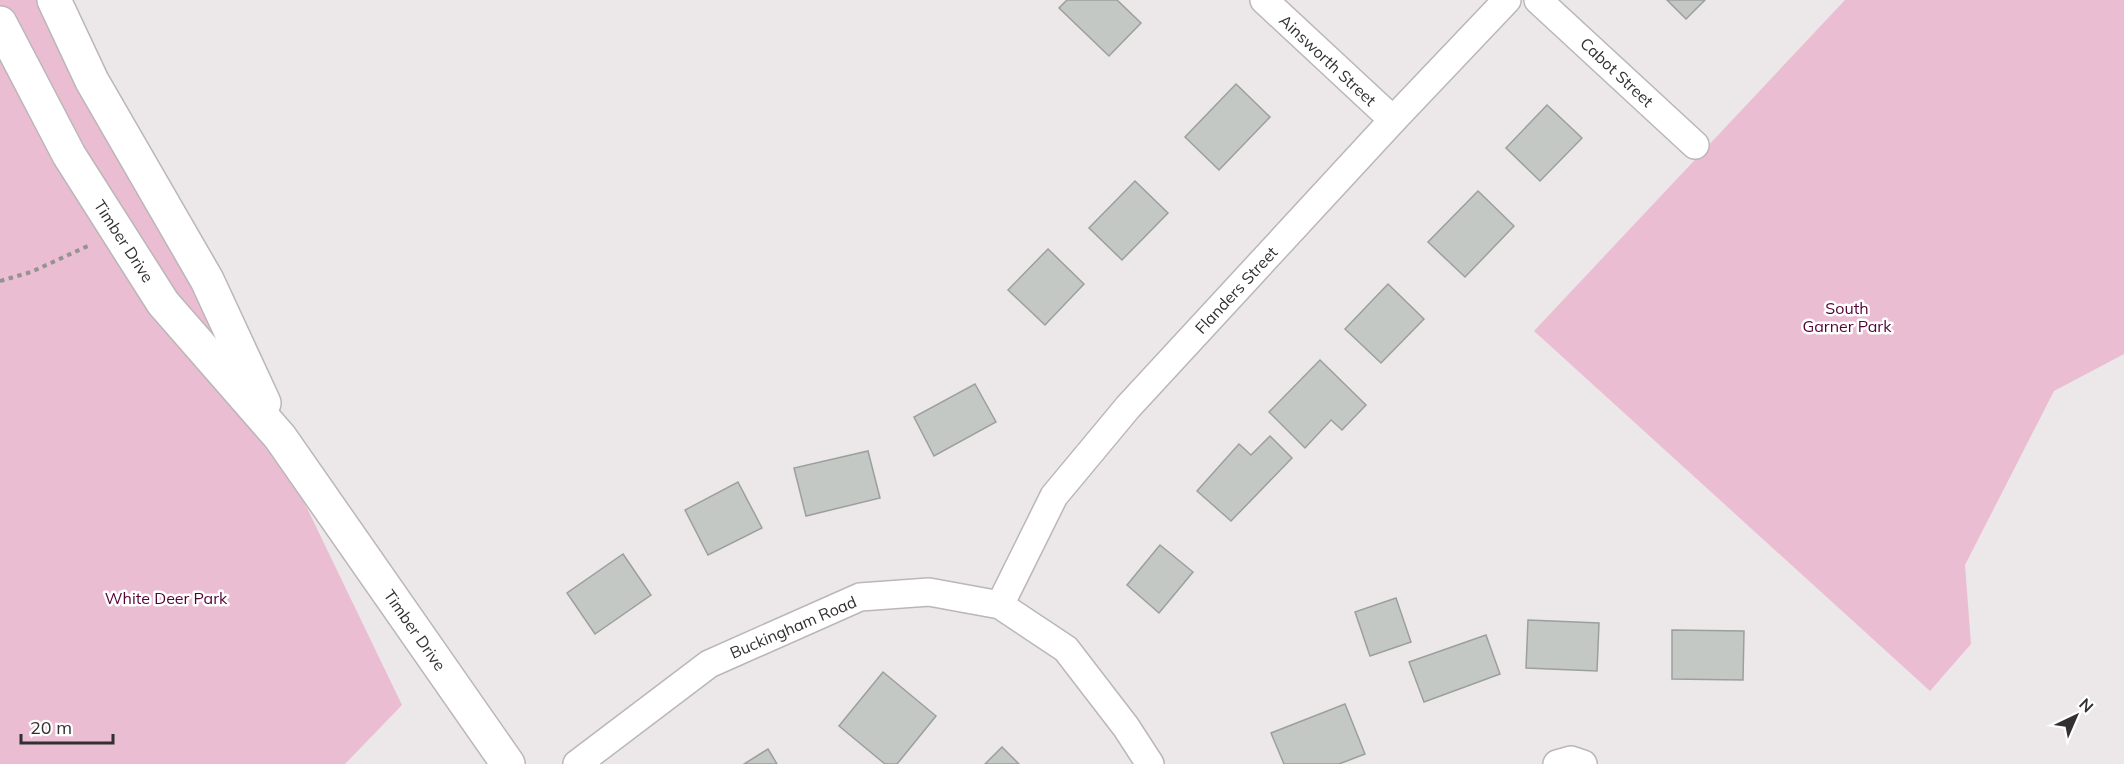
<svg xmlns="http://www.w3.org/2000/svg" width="2124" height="764" viewBox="0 0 2124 764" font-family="Mulish,sans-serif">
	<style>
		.green { fill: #ebbdd2 }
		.building { fill: #c4c8c4; stroke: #9ca09d; stroke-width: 1.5 }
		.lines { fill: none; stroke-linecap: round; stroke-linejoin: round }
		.minor-casing { stroke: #bbb6b8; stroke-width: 30 }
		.secondary-casing { stroke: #bbb6b8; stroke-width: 36 }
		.path { stroke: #969293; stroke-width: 4; stroke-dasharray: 4.5 4.5; stroke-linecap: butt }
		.minor { stroke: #fff; stroke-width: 27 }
		.secondary { stroke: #fff; stroke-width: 33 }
		.labels { text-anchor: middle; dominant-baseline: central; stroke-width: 5; stroke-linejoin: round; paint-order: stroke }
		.street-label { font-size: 16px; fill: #323030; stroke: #fff }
		.park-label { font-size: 16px; fill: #550337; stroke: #fff }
	</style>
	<rect width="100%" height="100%" fill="#ece7e9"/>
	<g class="green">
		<path d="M0,0H62L402,705L345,764H0Z"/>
		<path d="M1845,0H2124V354L2054,391L1965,565L1971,644L1930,691L1534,331Z"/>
	</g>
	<g class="building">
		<path d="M1067,0H1117L1141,23L1109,56L1059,8Z"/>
		<path d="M1667,0H1705L1686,19Z"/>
		<path d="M1236,84L1270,117L1219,170L1185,137Z"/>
		<path d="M1547,105L1582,138L1540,181L1506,148Z"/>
		<path d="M1135,181L1168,213L1122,260L1089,228Z"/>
		<path d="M1478,191L1514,226L1465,277L1428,242Z"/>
		<path d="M1048,249L1084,284L1045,325L1008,290Z"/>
		<path d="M1388,284L1424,319L1381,363L1345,329Z"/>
		<path d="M1320,360L1366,405L1342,430L1331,420L1305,448L1269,412Z"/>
		<path d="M975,384L996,422L934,456L914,417Z"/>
		<path d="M1270,436L1292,458L1231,521L1197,491L1239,444L1251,455Z"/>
		<path d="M868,451L880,498L806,516L794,468Z"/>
		<path d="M738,482L762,528L708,555L685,510Z"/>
		<path d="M1160,545L1193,572L1159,613L1127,585Z"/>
		<path d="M623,554L651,595L595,634L567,593Z"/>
		<path d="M1396,598L1411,642L1370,656L1355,612Z"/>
		<path d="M1528,620L1599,623L1597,671L1526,668Z"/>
		<path d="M1672,630L1744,631L1743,680L1672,679Z"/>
		<path d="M1486,635L1500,674L1424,702L1409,662Z"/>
		<path d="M883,672L936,716L897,764H885L839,726Z"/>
		<path d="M1345,704L1365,754L1339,764H1284L1271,733Z"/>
		<path d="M1002,747L1019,764H985Z"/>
		<path d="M768,749L777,764H744Z"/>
	</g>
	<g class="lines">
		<defs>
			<g id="minor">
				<path d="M1264,0L1393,120"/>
				<path d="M1538,0L1695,145"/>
				<path d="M1000,605L1054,496L1128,407L1393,120L1507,0"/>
				<path d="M577,764L709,664L860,597L929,592L1000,605L1066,649L1126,727L1150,764"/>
				<path d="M1557,764L1571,760L1583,764"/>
			</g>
			<g id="secondary">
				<path d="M54,0L92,81L207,280L264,403"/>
				<path d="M0,23L69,155L163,303L280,437L508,764"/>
			</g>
		</defs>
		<use href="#minor" class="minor-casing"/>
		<use href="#secondary" class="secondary-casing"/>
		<path class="path" d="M0,281L31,272L90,245"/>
		<use href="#minor" class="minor"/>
		<use href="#secondary" class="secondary"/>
	</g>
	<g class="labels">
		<g class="street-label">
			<text transform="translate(1328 60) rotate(43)">Ainsworth Street</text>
			<text transform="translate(1617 72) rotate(43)">Cabot Street</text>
			<text transform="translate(124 241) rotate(57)">Timber Drive</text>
			<text transform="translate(1236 290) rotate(-47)">Flanders Street</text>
			<text transform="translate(793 627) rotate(-23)">Buckingham Road</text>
			<text transform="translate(415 630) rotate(55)">Timber Drive</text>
		</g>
		<g class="park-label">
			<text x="1847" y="308">South<tspan x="1847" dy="18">Garner Park</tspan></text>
			<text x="166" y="598">White Deer Park</text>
		</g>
	</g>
	<g transform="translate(2076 716) rotate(44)" stroke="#ffffff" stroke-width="4.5" paint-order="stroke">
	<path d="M0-4.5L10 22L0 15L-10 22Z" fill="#323030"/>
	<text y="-9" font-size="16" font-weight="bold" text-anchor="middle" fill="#323030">N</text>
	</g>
	<path d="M21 734v9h92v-9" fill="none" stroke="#323030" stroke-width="3"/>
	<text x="30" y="734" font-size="18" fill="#323030" stroke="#ffffff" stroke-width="4.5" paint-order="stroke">20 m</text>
</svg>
